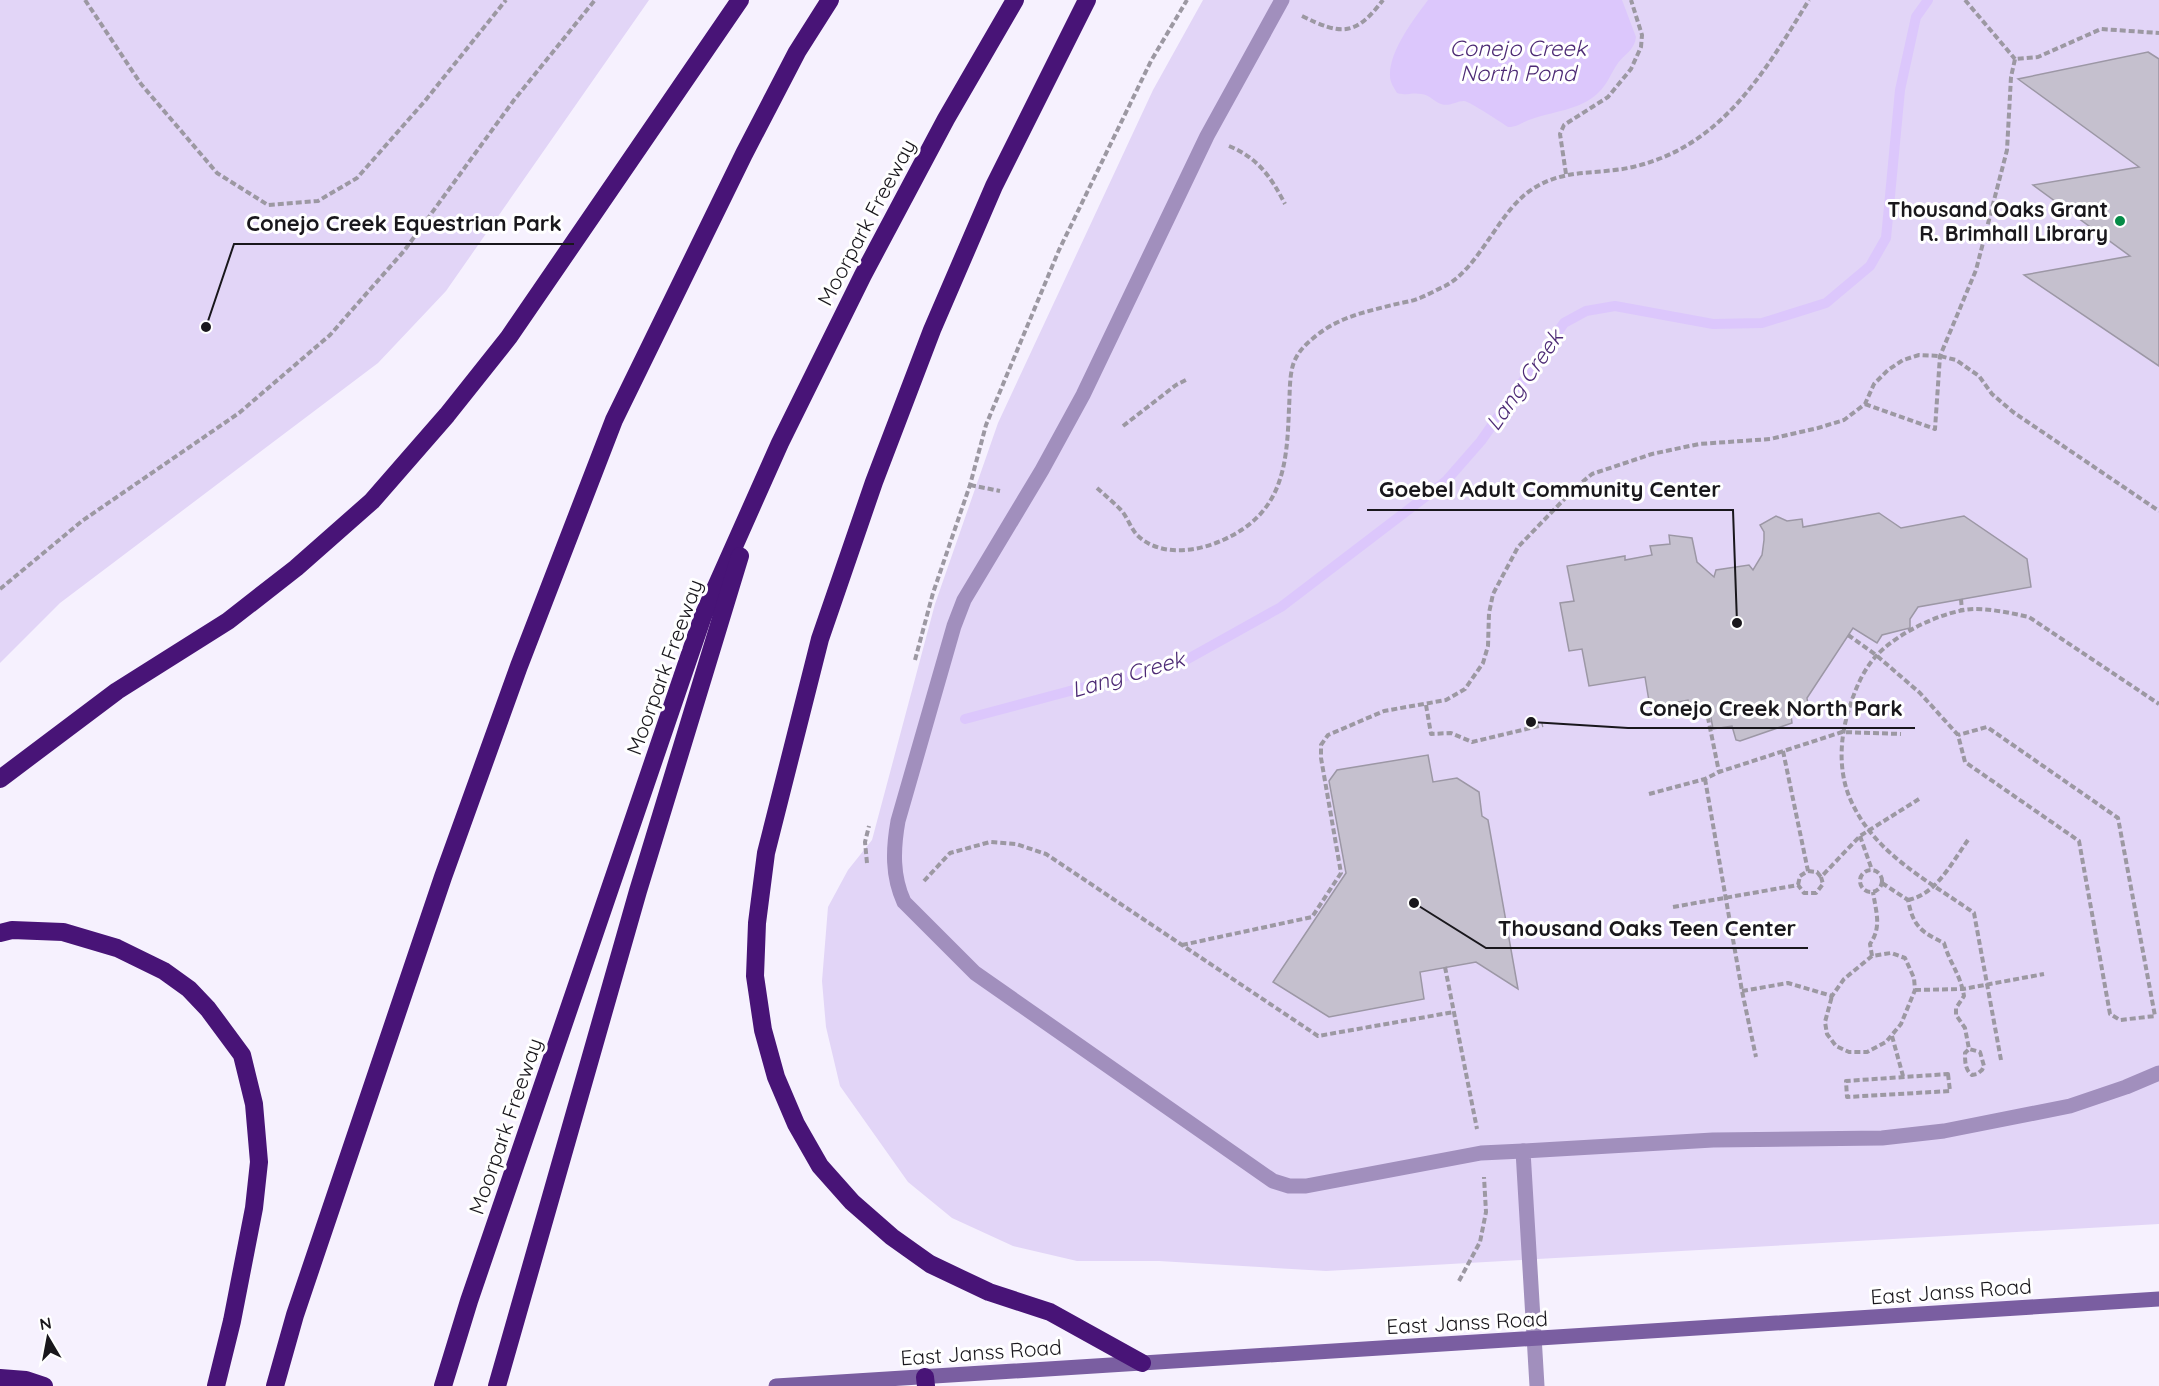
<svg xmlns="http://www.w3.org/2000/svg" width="2159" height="1386" viewBox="0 0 2159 1386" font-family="Quicksand,sans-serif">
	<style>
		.green { fill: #e2d5f7 }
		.water { fill: #dcc7fc }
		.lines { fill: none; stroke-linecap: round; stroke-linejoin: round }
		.stream { stroke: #dcc7fc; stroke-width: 10 }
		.building { fill: #c5c0ce; stroke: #9c97a5; stroke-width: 1.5 }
		.path { stroke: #9c98a2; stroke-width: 4; stroke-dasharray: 6 3; stroke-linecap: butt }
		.lane { stroke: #a18fbd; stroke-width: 15 }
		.secondary { stroke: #7a5ea1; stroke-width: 15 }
		.highway { stroke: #481477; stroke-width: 18 }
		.poi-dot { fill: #058b47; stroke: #fff; stroke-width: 2 }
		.labels { text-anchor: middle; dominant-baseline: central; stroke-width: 6; stroke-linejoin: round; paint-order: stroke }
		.poi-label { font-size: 21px; font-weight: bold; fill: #19171c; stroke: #fff; text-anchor: end }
		.street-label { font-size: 21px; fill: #19171c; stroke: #fff }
		.water-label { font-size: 22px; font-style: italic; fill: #4d2a75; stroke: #fff }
		.leader { fill: none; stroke: #19171c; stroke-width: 2 }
		.callout-dot { fill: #19171c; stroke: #fff; stroke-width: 2 }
		.callout-label { font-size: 22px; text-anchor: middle; font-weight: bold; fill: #19171c; stroke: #fff; stroke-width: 6; stroke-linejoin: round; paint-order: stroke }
	</style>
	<rect width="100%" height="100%" fill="#f6f1fe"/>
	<g class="green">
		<path d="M0,0H649L446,291L378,363L60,603L0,663Z"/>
		<path d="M1203,0H2159V1224L1326,1271L1159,1261H1077L1013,1246L952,1218L908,1182L840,1086L826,1027L822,981L828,907L848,870L872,840L935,604L998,423L1153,90Z"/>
	</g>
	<path class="water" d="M1428,0H1622L1636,37C1635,49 1625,54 1618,63C1611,73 1607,85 1598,93C1579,111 1552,111 1529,120C1521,123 1517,127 1508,127C1502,123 1469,101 1464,101C1456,101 1450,107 1441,104C1433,101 1430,95 1421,94C1412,92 1405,96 1397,93C1394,88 1390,82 1390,76C1389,51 1414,19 1428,0Z"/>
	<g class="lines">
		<path class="stream" d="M965,719L1186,660L1281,607L1446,481L1481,441L1564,323L1586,311L1615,306L1713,324L1762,323L1826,303L1870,266L1886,238L1900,90L1916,17L1928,0"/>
	</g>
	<g class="building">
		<path d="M2148,52L2159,59V366L2024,275L2130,256L2033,185L2139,167L2018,79Z"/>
		<path d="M1879,513L1901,528L1964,516L2027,559L2031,587L1918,607L1910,619V628L1882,635L1877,643L1853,628L1807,698L1809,711L1791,715L1792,723L1740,741L1736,740L1732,726L1713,729L1709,707L1690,710L1688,700L1650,707L1645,677L1589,686L1582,649L1569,651L1560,603L1574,601L1567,566L1625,556V560L1652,555L1650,546L1670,544L1669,535L1692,538L1697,562L1714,577L1716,570L1749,565L1753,570L1762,555L1764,540V532L1760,525L1776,516L1787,521L1802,519L1803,527Z"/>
		<path d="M1428,755L1433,782L1457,778L1479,792L1482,816L1488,820L1518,989L1476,962L1420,972L1424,999L1329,1017L1273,982L1346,873L1329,781L1337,770Z"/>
	</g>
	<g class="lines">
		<g class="path">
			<path d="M85,0L141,84L217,173L268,205L318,201L357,178L424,102L506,0"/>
			<path d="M1965,0L2015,59"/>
			<path d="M1302,16C1341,35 1355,37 1383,0"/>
			<path d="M1229,146C1258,158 1271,177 1285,204"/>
			<path d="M1566,174L1560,134L1564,125L1608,97L1631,69L1641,47L1642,35L1631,0"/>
			<path d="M1865,404L1935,429L1940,356L1976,270L2007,150L2011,77L2015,59L2038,57L2101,29L2159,33"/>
			<path d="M1123,426L1176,385L1186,380"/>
			<path d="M970,485L1000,491"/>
			<path d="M1097,488C1105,495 1113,502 1120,509C1127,516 1130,527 1137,535C1159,557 1197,552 1223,540C1283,513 1287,466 1289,408C1290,394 1289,375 1294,362C1299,350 1307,343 1317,335C1340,317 1365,312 1392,305C1400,303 1409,302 1417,299C1426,296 1436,290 1445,286C1481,267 1499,209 1534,188C1566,168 1598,175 1633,167C1722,146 1764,73 1809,0"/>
			<path d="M0,589L82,521L239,413L330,335L404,251L514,100L595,0"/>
			<path d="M1961,599L1962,611"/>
			<path d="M1848,635L1876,655L1920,693L1958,735L1965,762L2079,841L2110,1014L2120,1020L2155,1016L2118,818L1987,727L1958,735"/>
			<path d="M915,660L933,593L970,485L986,425L1059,250L1151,61L1187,0"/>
			<path d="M1426,705L1431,734L1451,733L1472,742L1543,725"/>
			<path d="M1706,708L1719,772"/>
			<path d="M1783,751L1808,871L1800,876L1798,885"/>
			<path d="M1705,779L1742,991L1756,1057"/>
			<path d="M1649,794L1705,779L1719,772L1842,732L1901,734"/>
			<path d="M1860,836L1872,870"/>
			<path d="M867,863L865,842L869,826"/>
			<circle cx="1871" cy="881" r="11"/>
			<path d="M1808,871L1817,872L1821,877"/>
			<path d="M924,881L950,853L990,842L1016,844L1046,854L1318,1036L1454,1012"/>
			<path d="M1882,883L1908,900C1913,926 1921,932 1944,943C1950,964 1960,973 1964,996L1956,1008V1015L1965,1028L1969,1049L1965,1053C1965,1061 1965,1070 1972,1075L1977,1074L1982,1070L1984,1066L1980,1052L1969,1049"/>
			<path d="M1908,900C1937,894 1952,862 1968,840"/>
			<path d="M1673,907L1798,885L1804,893H1816L1823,884L1821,877L1860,836L1919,799"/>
			<path d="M1182,945L1312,917L1341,873L1321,758V745L1328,735L1384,711L1446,700L1465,689L1483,663L1488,646L1489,613L1493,594L1518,547L1575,488L1592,474L1652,454L1699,444L1770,439L1818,428L1844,420L1865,404L1874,384L1888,370L1903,360L1919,355L1940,356L1956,360L1979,376L1992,394L2013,412L2159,511"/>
			<path d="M1872,956L1870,944C1882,927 1876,912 1873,892"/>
			<path d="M1445,967L1477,1129"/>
			<path d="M1915,990L1963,989L2044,974"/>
			<path d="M1742,991L1788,983L1832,996L1844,979L1872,956L1891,953L1905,958L1914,978L1915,990L1901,1024L1886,1042L1867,1052H1849L1836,1046L1827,1034L1825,1022L1832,996"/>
			<path d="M1892,1036L1903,1076"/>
			<path d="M2001,1060L1974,913C1929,881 1878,856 1853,805C1839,778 1839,745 1847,716C1853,695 1861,672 1877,655C1897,633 1945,610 1974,609C1993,609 2011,613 2029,617L2159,704"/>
			<path d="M1948,1074L1950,1091L1847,1097L1846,1081Z"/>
			<path d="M1459,1281L1480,1242L1486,1212L1484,1177"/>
		</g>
		<g class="lane">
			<path d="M1282,0L1207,136L1083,395L1042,470L964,600L954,626L898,821C893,849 892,876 904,902L975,973L1273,1181L1289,1186H1306L1481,1153L1523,1151"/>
			<path d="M1537,1386L1523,1151L1713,1140L1882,1138L1944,1131L2070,1106L2126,1087L2159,1073"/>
		</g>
		<path class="secondary" d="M776,1386L2159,1299"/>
		<g class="highway">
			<path d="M1087,0L994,186L932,330L874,482L820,639L766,853L757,923L755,976L763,1030L776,1077L796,1124L820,1166L852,1202L892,1237L930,1264L989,1292L1050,1312L1142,1363"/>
			<path d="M0,779L117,691L228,621L296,568L372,501L447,415L509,337L740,0"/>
			<path d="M0,933L12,930L63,932L117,948L164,971L189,989L208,1009L242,1055L254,1104L259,1162L254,1208L232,1321L216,1386"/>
			<path d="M925,1377L926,1386"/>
			<path d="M0,1378L26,1380L44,1386"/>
			<path d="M275,1386L295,1315L443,877L519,666L614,420L744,154L797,52L830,0"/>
			<path d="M443,1386L469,1301L703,616L780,443L863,275L946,119L1015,0"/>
			<path d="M497,1386L638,891L740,556"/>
		</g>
	</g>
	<circle class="poi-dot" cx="2120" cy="221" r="6"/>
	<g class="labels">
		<g class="poi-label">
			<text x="2108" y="209">Thousand Oaks Grant<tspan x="2108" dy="24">R. Brimhall Library</tspan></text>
		</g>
		<g class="street-label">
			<text transform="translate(866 222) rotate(-62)">Moorpark Freeway</text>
			<text transform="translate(664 667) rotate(-70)">Moorpark Freeway</text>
			<text transform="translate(505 1126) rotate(-71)">Moorpark Freeway</text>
			<text transform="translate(1951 1291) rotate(-4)">East Janss Road</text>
			<text transform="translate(1467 1322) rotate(-3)">East Janss Road</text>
			<text transform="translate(981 1352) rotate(-4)">East Janss Road</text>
		</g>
		<g class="water-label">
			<text x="1518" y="48">Conejo Creek<tspan x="1518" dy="25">North Pond</tspan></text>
			<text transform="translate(1524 380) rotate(-55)">Lang Creek</text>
			<text transform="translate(1128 674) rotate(-16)">Lang Creek</text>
		</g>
	</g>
	<path class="leader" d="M206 327L234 244H574M1737 623L1733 510H1367M1531 722L1628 728H1915M1414 903L1486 948H1808"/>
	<g class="callout-dot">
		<circle cx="206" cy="327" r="6"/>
		<circle cx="1737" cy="623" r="6"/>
		<circle cx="1531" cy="722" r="6"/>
		<circle cx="1414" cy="903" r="6"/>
	</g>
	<g class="callout-label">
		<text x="404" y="231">Conejo Creek Equestrian Park</text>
		<text x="1550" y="497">Goebel Adult Community Center</text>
		<text x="1771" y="716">Conejo Creek North Park</text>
		<text x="1647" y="936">Thousand Oaks Teen Center</text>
	</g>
	<g transform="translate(48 1338) rotate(350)" stroke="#ffffff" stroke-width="4.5" paint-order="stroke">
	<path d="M0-4.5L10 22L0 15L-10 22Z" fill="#19171c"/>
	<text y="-9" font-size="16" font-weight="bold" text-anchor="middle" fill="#19171c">N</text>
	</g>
</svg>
